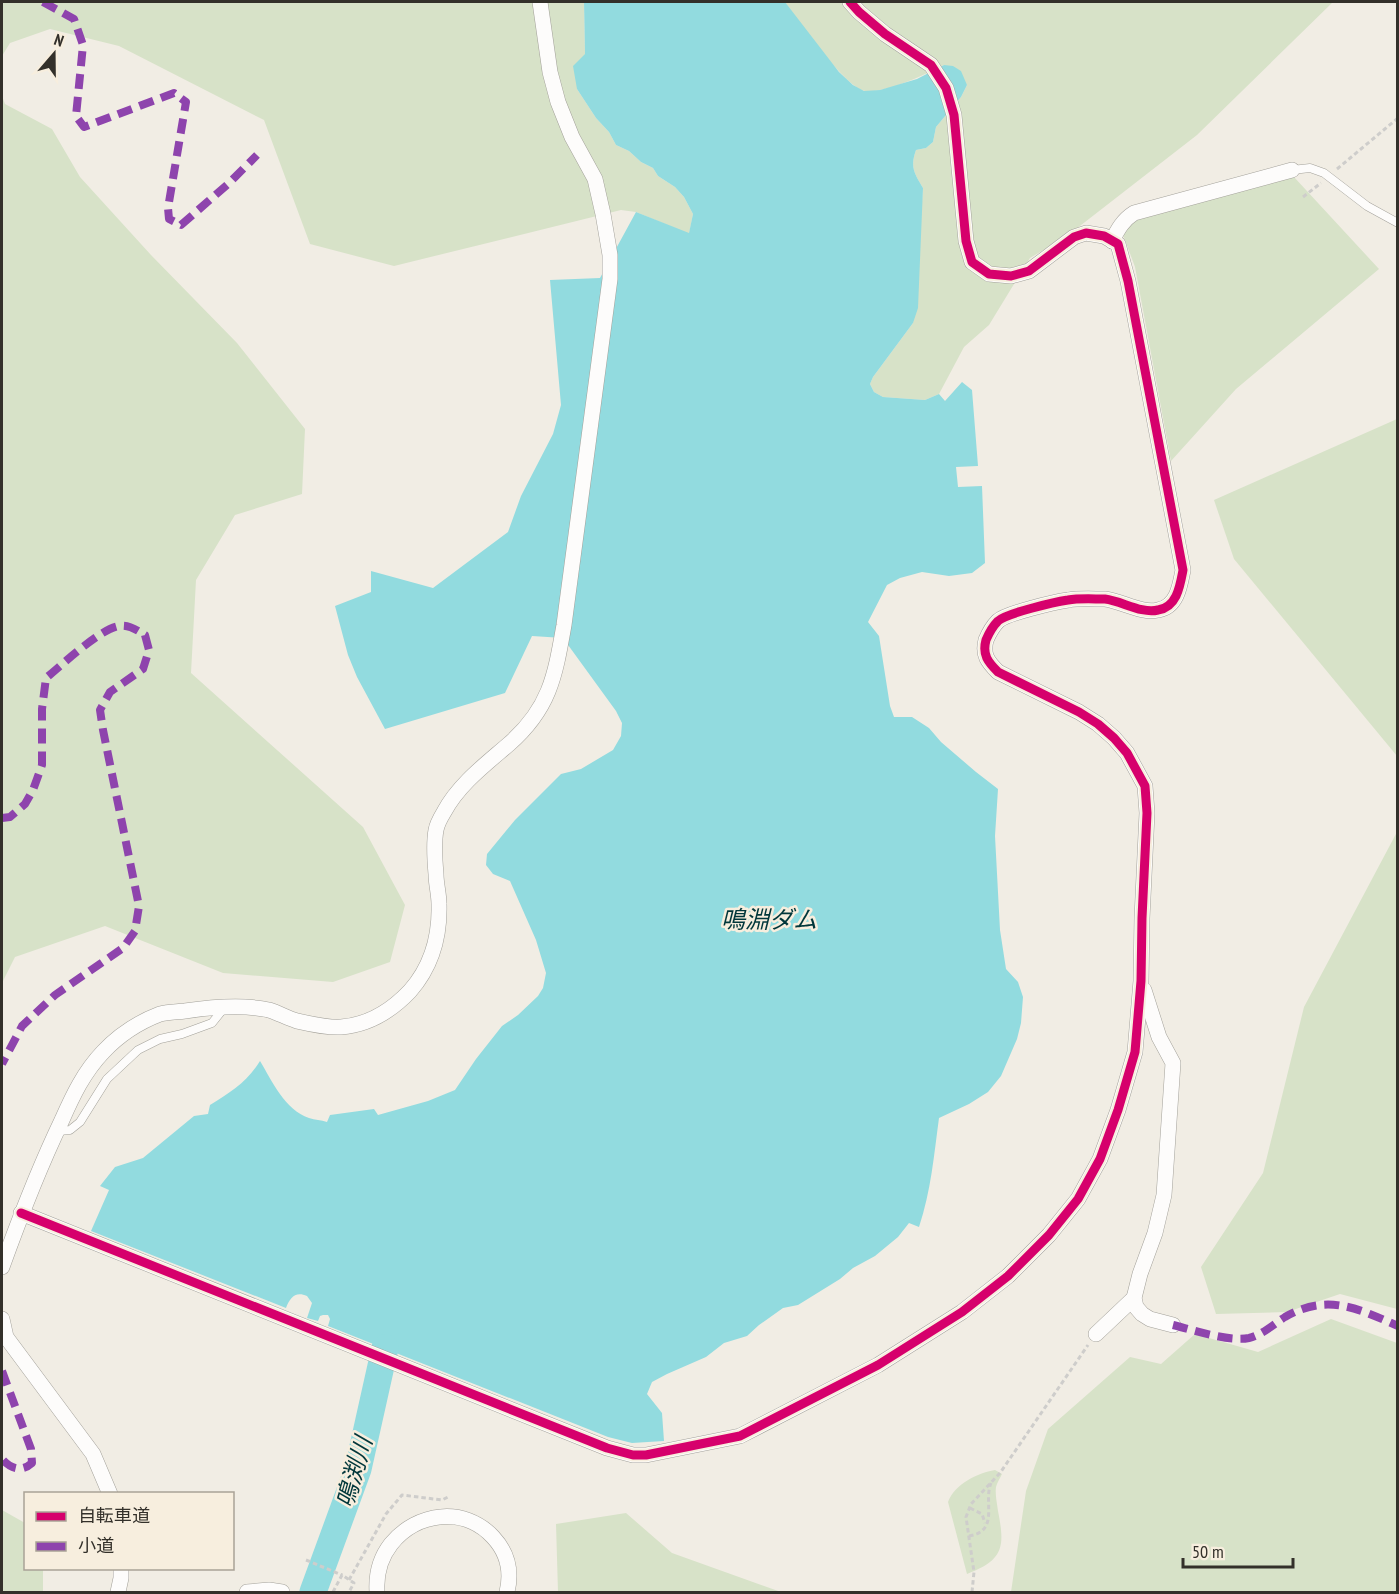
<svg xmlns="http://www.w3.org/2000/svg" width="1399" height="1594" viewBox="0 0 1399 1594" font-family="'PT Sans Narrow','Noto Sans JP',sans-serif">
	<style>
		.green { fill: #d7e2c8 }
		.water { fill: #92dbdf }
		.lines { fill: none; stroke-linecap: round; stroke-linejoin: round }
		.river { stroke: #92dbdf; stroke-width: 27 }
		.service-casing { stroke: #a3a19a; stroke-width: 9 }
		.minor-casing { stroke: #a3a19a; stroke-width: 16 }
		.path { stroke: #cecdcb; stroke-width: 3; stroke-dasharray: 4.5 3; stroke-linecap: butt }
		.service { stroke: #fdfcfb; stroke-width: 8 }
		.minor { stroke: #fdfcfb; stroke-width: 15 }
		.quiet { stroke: #8e44ad; stroke-width: 8; stroke-dasharray: 15 8; stroke-linecap: butt }
		.cycleway-casing { stroke: #f7eede; stroke-width: 13 }
		.cycleway { stroke: #d6006c; stroke-width: 9 }
		.labels { text-anchor: middle; dominant-baseline: central; stroke-width: 5; stroke-linejoin: round; paint-order: stroke }
		.water-label { font-size: 24px; font-style: italic; fill: #01373b; stroke: #f7eede }
	</style>
	<rect width="100%" height="100%" fill="#f1ede4"/>
	<g class="green">
		<path d="M2,2H584L585,54L577,89L596,118L609,132L616,145L629,151L641,162L653,168L658,176L675,187L684,197L693,214L689,234L636,212L621,210L394,266L310,244L264,120L119,46L50,29L10,43L2,56Z"/>
		<path d="M785,2H1333L1197,135L1067,236L1030,258L989,325L964,347L939,394L925,400L883,397L874,392L870,384L873,377L913,323L923,188C914,173 910,167 916,150L926,148L933,142L936,127L961,97L967,85L944,65C926,74 885,94 865,91C847,89 796,19 785,2Z"/>
		<path d="M2,96L5,104L52,129L80,177L151,255L237,343L305,429L302,494L235,515L196,580L191,673L363,827L405,905L390,962L333,982L223,973L105,926L15,957L2,983Z"/>
		<path d="M1294,177L1379,269L1236,389L1171,461L1135,267L1122,232L1129,222Z"/>
		<path d="M1397,419V756L1234,559L1214,500Z"/>
		<path d="M1397,832V1309L1340,1294L1287,1312L1216,1314L1201,1267L1263,1173L1304,1007Z"/>
		<path d="M1331,1319L1397,1343V1592H1011L1026,1491L1048,1429L1130,1357L1161,1364L1195,1334L1258,1352Z"/>
		<path d="M995,1470L1002,1474C1000,1478 997,1483 996,1487C995,1495 997,1503 998,1511C1005,1547 1004,1560 967,1574L948,1502C955,1484 977,1473 995,1470Z"/>
		<path d="M2,1510L25,1523L26,1568L43,1569V1592H2Z"/>
		<path d="M626,1513L672,1553L781,1592H558L556,1524Z"/>
	</g>
	<path class="water" d="M584,2H785L839,72L853,85L864,91L880,90L917,79L944,65L953,66L961,71L967,85L961,97L936,127L933,142L926,148L916,150C910,167 914,173 923,188L918,308L913,323L873,377L870,384L874,392L883,397L925,400L939,394L945,401L962,382L972,390L978,466L956,467L958,487L982,486L985,563L972,573L949,576L922,572L900,578L887,585L868,622L879,636L890,706L894,717H912L929,728L941,742L976,772L998,789L995,836L1000,930L1006,969L1018,982L1023,997L1021,1023L1017,1039L1001,1076L988,1092L969,1104L939,1118C934,1155 931,1191 919,1227L909,1223L898,1237L875,1256L853,1268L840,1279L798,1305L783,1308L759,1325L747,1336L724,1343L706,1357L667,1374L652,1382L647,1394L662,1413L664,1441L632,1443L608,1437L328,1326L330,1319L328,1315H323L320,1316L318,1321L307,1318L312,1303L307,1296C295,1291 290,1298 286,1308L91,1231L109,1190L100,1186L115,1167L143,1158L194,1116L208,1114L210,1105C231,1092 247,1082 260,1061C272,1081 285,1110 309,1118C315,1120 321,1120 327,1122L330,1115L374,1109L378,1115L428,1101L455,1090L476,1059L502,1026L518,1015L538,996L543,988L546,973L536,940L510,881L493,874L486,865L487,854L515,820L561,774L581,769L613,750L621,736L622,723L616,711L563,638L532,636L505,693L385,729L357,677L348,655L335,606L371,592V571L433,588L508,532L521,496L553,434L561,405L550,280L600,278L636,212L689,233L693,214L684,197L675,187L658,176L653,168L641,162L629,151L616,145L609,132L596,118L577,89L573,66L585,54Z"/>
	<g class="lines">
		<path class="river" d="M313,1592L358,1469L385,1348"/>
		<defs>
			<g id="service">
				<path d="M1292,170L1310,168L1324,173L1367,206L1398,223"/>
				<path d="M58,1131L70,1130L80,1122L107,1079L138,1050L160,1039L182,1034L212,1023L224,1008"/>
			</g>
			<g id="minor">
				<path d="M1112,241C1118,229 1123,220 1134,213L1292,170"/>
				<path d="M1144,990L1159,1037L1173,1063L1164,1195L1155,1233L1140,1274L1134,1298L1136,1307L1142,1314L1150,1319L1173,1325"/>
				<path d="M21,1213L607,1448L633,1455H646L740,1436L878,1365L962,1312L1008,1276L1049,1235L1078,1199L1100,1159L1118,1110L1135,1052L1141,981L1142,918L1147,813L1145,786L1127,753L1114,738L1098,724L1079,712L998,672C988,662 982,655 986,640C989,633 993,626 998,621C1007,613 1055,602 1068,600C1079,598 1093,599 1105,599C1122,601 1141,614 1158,610C1177,607 1180,586 1183,570L1128,281L1118,244L1104,236L1086,233L1074,237L1029,271L1011,276L989,274L972,262L966,241L954,115L946,88L931,65L885,34L859,12L850,2"/>
				<path d="M2,1267C20,1217 39,1168 62,1120C73,1095 84,1072 103,1052C118,1036 139,1022 160,1014C168,1012 177,1012 185,1011C212,1007 242,1004 269,1010C279,1013 287,1018 297,1021C310,1024 327,1028 341,1027C368,1025 392,1010 410,991C431,967 440,936 439,904C439,894 436,884 436,874C435,863 434,841 436,830C437,824 441,817 444,812C459,784 486,764 509,744C550,708 555,676 564,625L610,279V255L603,214L595,179L572,137L558,102L550,72L540,2"/>
				<path d="M2,1319L6,1337L93,1454L110,1494"/>
				<path d="M1096,1334L1134,1298"/>
				<path d="M118,1592L121,1578V1568"/>
				<path d="M247,1592L269,1590L282,1592"/>
				<path d="M377,1592C376,1576 380,1558 391,1544C417,1512 464,1506 493,1537C508,1553 512,1571 507,1592"/>
			</g>
		</defs>
		<use href="#service" class="service-casing"/>
		<use href="#minor" class="minor-casing"/>
		<g class="path">
			<path d="M1337,169L1398,118"/>
			<path d="M1303,197L1321,183"/>
			<path d="M970,1508L982,1514L985,1523"/>
			<path d="M969,1536C1000,1531 983,1502 991,1483"/>
			<path d="M306,1560L342,1575"/>
			<path d="M349,1580L386,1514L402,1495L442,1500L450,1496"/>
			<path d="M333,1592L342,1575L354,1583L349,1592"/>
			<path d="M972,1592L974,1572L966,1517L971,1504L1000,1473L1088,1345"/>
		</g>
		<use href="#service" class="service"/>
		<use href="#minor" class="minor"/>
		<g class="quiet">
			<path d="M43,2L74,19L83,45L76,116L84,127L174,93L186,102L168,208L169,219L181,225L228,184L257,155"/>
			<path d="M2,818L10,817L25,804L33,790L42,765V709L46,678C63,664 100,629 119,626C129,624 138,631 145,635L149,650L143,669L110,692L100,710L103,730L139,906L135,931L123,948L55,995L22,1026L2,1064"/>
			<path d="M1173,1325C1193,1330 1229,1342 1249,1338C1262,1335 1274,1324 1285,1317C1327,1293 1357,1308 1398,1326"/>
			<path d="M2,1371L31,1449L32,1463C21,1473 10,1468 2,1459"/>
		</g>
		<defs>
			<path id="cycleway" d="M21,1213L607,1448L633,1455H646L740,1436L878,1365L962,1312L1008,1276L1049,1235L1078,1199L1100,1159L1118,1110L1135,1052L1141,981L1142,918L1147,813L1145,786L1127,753L1114,738L1098,724L1079,712L998,672C988,662 982,655 986,640C989,633 993,626 998,621C1007,613 1055,602 1068,600C1079,598 1093,599 1105,599C1122,601 1141,614 1158,610C1177,607 1180,586 1183,570L1128,281L1118,244L1104,236L1086,233L1074,237L1029,271L1011,276L989,274L972,262L966,241L954,115L946,88L931,65L885,34L859,12L850,2"/>
		</defs>
		<use href="#cycleway" class="cycleway-casing"/>
		<use href="#cycleway" class="cycleway"/>
	</g>
	<g class="labels">
		<g class="water-label">
			<text x="769" y="919">鳴淵ダム</text>
			<text transform="translate(354 1472) rotate(-74)">鳴渕川</text>
		</g>
	</g>
	<rect width="1399" height="1594" fill="none" stroke="#33302a" stroke-width="6"/>
	<rect x="24" y="1492" width="210" height="78" fill="#f7eede" stroke="#a9a296" stroke-width="1.5"/>
	<rect x="36" y="1512" width="30" height="9" fill="#d6006c" stroke="#a9a296" stroke-width="1.5"/>
	<text x="78" y="1522" font-size="18" fill="#33302a">自転車道</text>
	<rect x="36" y="1542" width="30" height="9" fill="#8e44ad" stroke="#a9a296" stroke-width="1.5"/>
	<text x="78" y="1552" font-size="18" fill="#33302a">小道</text>
	<g transform="translate(54 54) rotate(20)" stroke="#f7eede" stroke-width="4.5" paint-order="stroke">
	<path d="M0-4.5L10 22L0 15L-10 22Z" fill="#33302a"/>
	<text y="-9" font-size="16" font-weight="bold" text-anchor="middle" fill="#33302a">N</text>
	</g>
	<path d="M1183 1558v9h110v-9" fill="none" stroke="#33302a" stroke-width="3"/>
	<text x="1192" y="1558" font-size="18" fill="#33302a" stroke="#f7eede" stroke-width="4.5" paint-order="stroke">50 m</text>
</svg>
